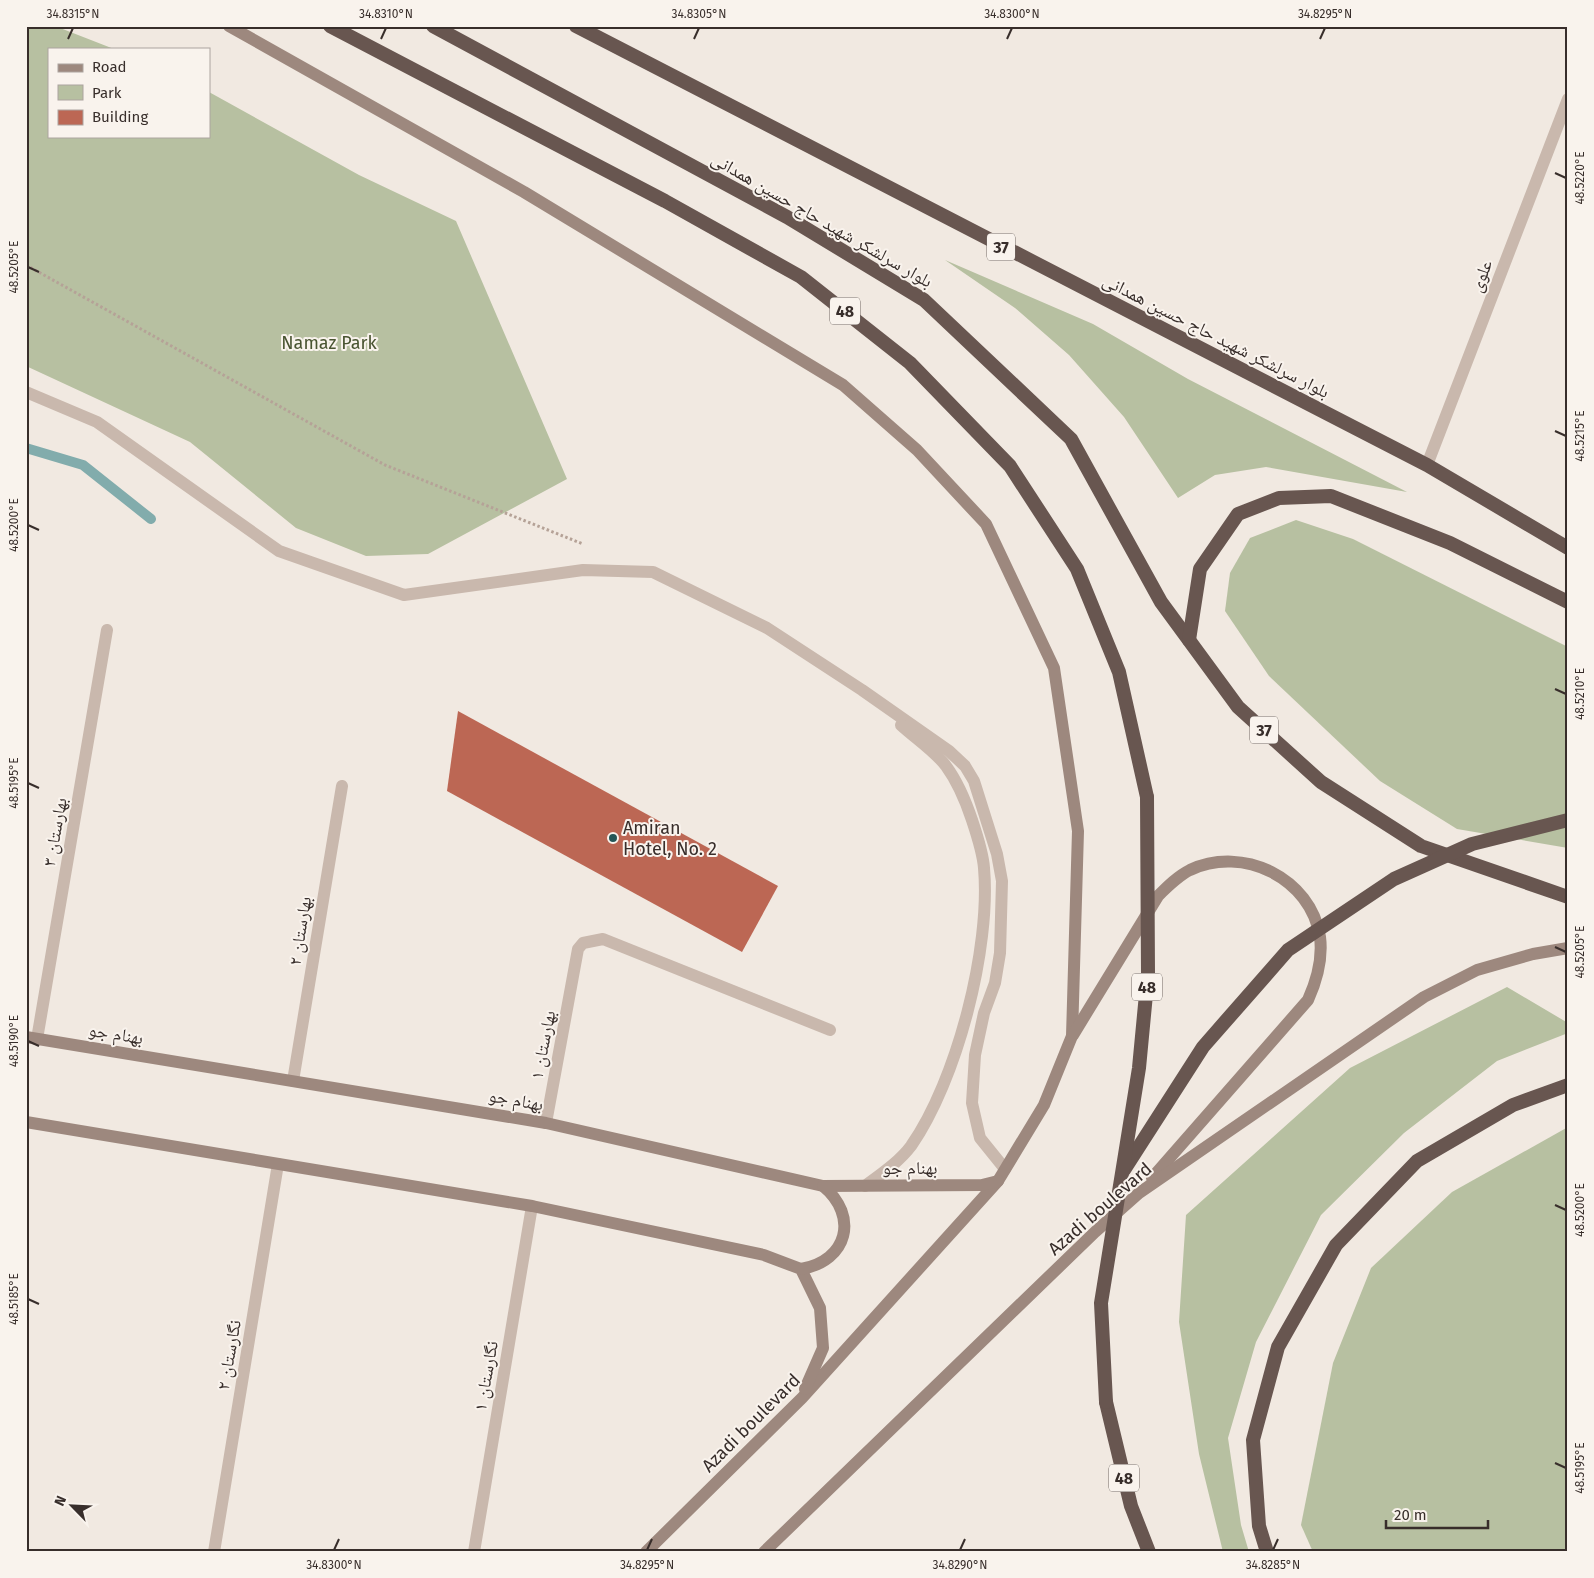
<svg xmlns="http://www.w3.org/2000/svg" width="1594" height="1578" viewBox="0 0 1594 1578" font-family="'Fira Sans','Noto Naskh Arabic',sans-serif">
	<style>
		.green { fill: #b7c0a1 }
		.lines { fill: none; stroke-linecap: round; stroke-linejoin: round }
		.stream { stroke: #82acac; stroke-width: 10 }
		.building { fill: #bc6754 }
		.path { stroke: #b5a297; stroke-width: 3; stroke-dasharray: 2.5 2.5; stroke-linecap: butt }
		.minor { stroke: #c9b8ad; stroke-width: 12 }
		.tertiary { stroke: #c9b8ad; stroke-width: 12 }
		.secondary { stroke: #9d887e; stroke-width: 12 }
		.trunk { stroke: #685650; stroke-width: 14 }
		.trunk-bridge { stroke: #685650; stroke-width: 14 }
		.ticks { fill: none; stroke: #382e2b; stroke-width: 2 }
		.poi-dot { fill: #245657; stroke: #f9f3ed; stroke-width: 2 }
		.labels { text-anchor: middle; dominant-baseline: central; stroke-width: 4; stroke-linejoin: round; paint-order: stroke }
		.shield { fill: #f9f3ed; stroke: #726965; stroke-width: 1 }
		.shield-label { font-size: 16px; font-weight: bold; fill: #382e2b }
		.street-label { font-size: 18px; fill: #382e2b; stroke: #f9f3ed }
		.park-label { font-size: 18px; fill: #495431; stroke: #f9f3ed }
		.poi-label { font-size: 18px; fill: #382e2b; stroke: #f9f3ed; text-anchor: start }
		.neatline { fill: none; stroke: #382e2b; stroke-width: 2 }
		.ticks-label { font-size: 12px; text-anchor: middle; fill: #382e2b }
	</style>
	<rect width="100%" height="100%" fill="#f1e9e1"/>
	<g class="green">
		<path d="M26,26H55L114,49H49V136H209V92L359,175L456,221L567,479L428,554L366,556L296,528L190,442L26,366Z"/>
		<path d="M945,260L1093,324L1188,379L1407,492L1266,467L1215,475L1178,498L1124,417L1069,355L1015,308Z"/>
		<path d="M1296,520L1353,539L1568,647V848L1457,829L1380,781L1269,676L1225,611L1230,573L1250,538Z"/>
		<path d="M1507,987L1568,1023V1033L1497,1061L1404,1133L1321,1215L1256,1342L1228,1438L1241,1525L1249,1552H1223L1199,1454L1179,1322L1186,1215L1350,1068Z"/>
		<path d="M1568,1127V1552H1313L1301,1525L1333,1363L1371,1268L1452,1192Z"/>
	</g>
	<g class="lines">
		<path class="stream" d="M26,448L83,465L151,519"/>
	</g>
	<path class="building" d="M458,711L778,886L742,952L447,791Z"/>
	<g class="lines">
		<path class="path" d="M26,265L385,465L583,544"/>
		<g class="minor">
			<path d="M1427,465L1568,99"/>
			<path d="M37,1039L107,630"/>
			<path d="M293,1081L342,786"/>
			<path d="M546,1123L578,949L583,943L603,939L830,1030"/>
			<path d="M214,1552L278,1164"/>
			<path d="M474,1552L532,1206"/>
		</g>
		<g class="tertiary">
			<path d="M26,392L97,422L279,551L404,595L583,570L653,572L767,628L862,690L949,751L965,766L974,781L997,854L1002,881L1000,953L995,983L984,1013L975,1055L972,1103L980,1138L1005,1169"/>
			<path d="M865,1186C881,1174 899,1162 911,1146C957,1080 991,948 984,868C983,853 977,835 972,820C966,802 957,781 946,766C935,751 915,738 901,725"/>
		</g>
		<g class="secondary">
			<path d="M229,26L524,192L843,385L917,450L986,524L1054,668L1078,831L1072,1036L1044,1105L998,1181L802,1398L646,1552"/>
			<path d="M1073,1035L1158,896C1168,886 1178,876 1190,870C1243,845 1311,878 1320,937C1323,960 1317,980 1308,1000L1152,1178"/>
			<path d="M26,1037L546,1123L823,1186L982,1185L998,1181"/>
			<path d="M26,1122L532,1206L764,1255L801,1269L820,1308L823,1348L805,1389"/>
			<path d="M801,1269C848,1261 859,1216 823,1186"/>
			<path d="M764,1552L1095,1232L1139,1193L1424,997L1477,970L1533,954L1568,948"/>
		</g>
		<g class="trunk">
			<path d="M330,26L665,201L801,277L910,363L1010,466L1077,569L1119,672L1147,797"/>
			<path d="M433,26L787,217L924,300L1071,439L1161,602L1238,707L1321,782L1421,846L1568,897"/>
			<path d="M576,26L1427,465L1568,548"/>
			<path d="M1189,640L1200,569L1238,514L1279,498L1331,496L1450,543L1568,602"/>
			<path d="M1106,1402L1131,1506L1149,1552"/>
			<path d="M1267,1552L1259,1526L1253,1440L1278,1347L1336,1245L1417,1161L1513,1105L1568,1085"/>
		</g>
		<g class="trunk-bridge">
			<path d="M1124,1170L1203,1047L1288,950L1394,879L1472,844L1568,820"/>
			<path d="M1106,1402L1101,1303L1139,1068L1148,973L1147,797"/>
		</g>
	</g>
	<path class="ticks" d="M68,39L73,28M381,39L386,28M694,39L699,28M1007,39L1012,28M1320,39L1325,28M1555,173L1566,178M28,267L39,272M1555,431L1566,436M28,525L39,530M1555,689L1566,694M28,783L39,788M1555,947L1566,952M28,1041L39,1046M1555,1205L1566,1210M28,1299L39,1304M1555,1463L1566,1468M334,1550L339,1539M647,1550L652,1539M960,1550L965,1539M1273,1550L1278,1539"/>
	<circle class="poi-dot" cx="613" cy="838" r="5"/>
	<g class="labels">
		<g class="shield">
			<rect x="987" y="233.5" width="28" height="27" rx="4"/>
			<rect x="830" y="297.5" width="30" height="27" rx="4"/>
			<rect x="1250" y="716.5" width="28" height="27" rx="4"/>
			<rect x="1132" y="973.5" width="30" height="27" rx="4"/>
			<rect x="1109" y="1464.5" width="30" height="27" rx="4"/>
		</g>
		<g class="shield-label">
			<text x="1001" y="247">37</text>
			<text x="845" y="311">48</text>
			<text x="1264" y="730">37</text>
			<text x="1147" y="987">48</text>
			<text x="1124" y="1478">48</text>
		</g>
		<g class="street-label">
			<text transform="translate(822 220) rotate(30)">بلوار سرلشکر شهید حاج حسین همدانی</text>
			<text transform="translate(1481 276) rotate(-69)">علوی</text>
			<text transform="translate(1216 336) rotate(27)">بلوار سرلشکر شهید حاج حسین همدانی</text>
			<text transform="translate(55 832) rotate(-80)">بهارستان ۳</text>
			<text transform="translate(300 931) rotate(-81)">بهارستان ۲</text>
			<text transform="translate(116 1034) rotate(9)">بهنام جو</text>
			<text transform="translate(543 1045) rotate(-79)">بهارستان ۱</text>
			<text transform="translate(516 1100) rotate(10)">بهنام جو</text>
			<text x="910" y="1168">بهنام جو</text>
			<text transform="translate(1100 1209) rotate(-41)">Azadi boulevard</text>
			<text transform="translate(229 1355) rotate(-80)">نگارستان ۲</text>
			<text transform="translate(486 1376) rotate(-80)">نگارستان ۱</text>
			<text transform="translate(751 1423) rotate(-45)">Azadi boulevard</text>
		</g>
		<g class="park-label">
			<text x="329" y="343">Namaz Park</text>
		</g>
		<g class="poi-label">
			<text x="623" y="828">Amiran<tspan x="623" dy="21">Hotel, No. 2</tspan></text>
		</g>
	</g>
	<rect width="1594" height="1578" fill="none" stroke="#f9f3ed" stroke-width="55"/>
	<rect x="48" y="48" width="162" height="90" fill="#f9f3ed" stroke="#aca49f"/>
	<rect x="58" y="64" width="25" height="8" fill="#9d887e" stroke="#aca49f"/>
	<text x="92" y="72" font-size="15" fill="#382e2b">Road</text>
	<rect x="58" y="85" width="25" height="15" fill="#b7c0a1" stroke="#aca49f"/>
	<text x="92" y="98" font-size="15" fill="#382e2b">Park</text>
	<rect x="58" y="110" width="25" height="15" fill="#bc6754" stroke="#aca49f"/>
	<text x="92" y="122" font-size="15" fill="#382e2b">Building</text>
	<g transform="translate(72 1506) rotate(294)" stroke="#f9f3ed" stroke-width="4" paint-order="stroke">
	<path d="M0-4L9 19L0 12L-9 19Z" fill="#382e2b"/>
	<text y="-8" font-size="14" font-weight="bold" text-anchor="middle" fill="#382e2b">N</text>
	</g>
	<path d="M1386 1520v8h102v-8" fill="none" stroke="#382e2b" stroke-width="2.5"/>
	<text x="1394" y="1520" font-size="15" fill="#382e2b" stroke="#f9f3ed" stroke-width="4" paint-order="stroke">20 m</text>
	<rect x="28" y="28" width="1538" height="1522" class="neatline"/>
	<g class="ticks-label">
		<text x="73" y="18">34.8315°N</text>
		<text x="386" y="18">34.8310°N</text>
		<text x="699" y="18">34.8305°N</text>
		<text x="1012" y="18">34.8300°N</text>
		<text x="1325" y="18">34.8295°N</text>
		<text transform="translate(1580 178) rotate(-90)" y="4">48.5220°E</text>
		<text transform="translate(14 267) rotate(-90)" y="4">48.5205°E</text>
		<text transform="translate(1580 436) rotate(-90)" y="4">48.5215°E</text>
		<text transform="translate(14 525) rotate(-90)" y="4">48.5200°E</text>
		<text transform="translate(1580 694) rotate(-90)" y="4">48.5210°E</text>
		<text transform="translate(14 783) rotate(-90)" y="4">48.5195°E</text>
		<text transform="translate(1580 952) rotate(-90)" y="4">48.5205°E</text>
		<text transform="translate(14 1041) rotate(-90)" y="4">48.5190°E</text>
		<text transform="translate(1580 1210) rotate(-90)" y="4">48.5200°E</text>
		<text transform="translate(14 1299) rotate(-90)" y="4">48.5185°E</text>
		<text transform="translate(1580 1468) rotate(-90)" y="4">48.5195°E</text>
		<text x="334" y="1569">34.8300°N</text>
		<text x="647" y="1569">34.8295°N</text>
		<text x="960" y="1569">34.8290°N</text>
		<text x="1273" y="1569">34.8285°N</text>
	</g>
</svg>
